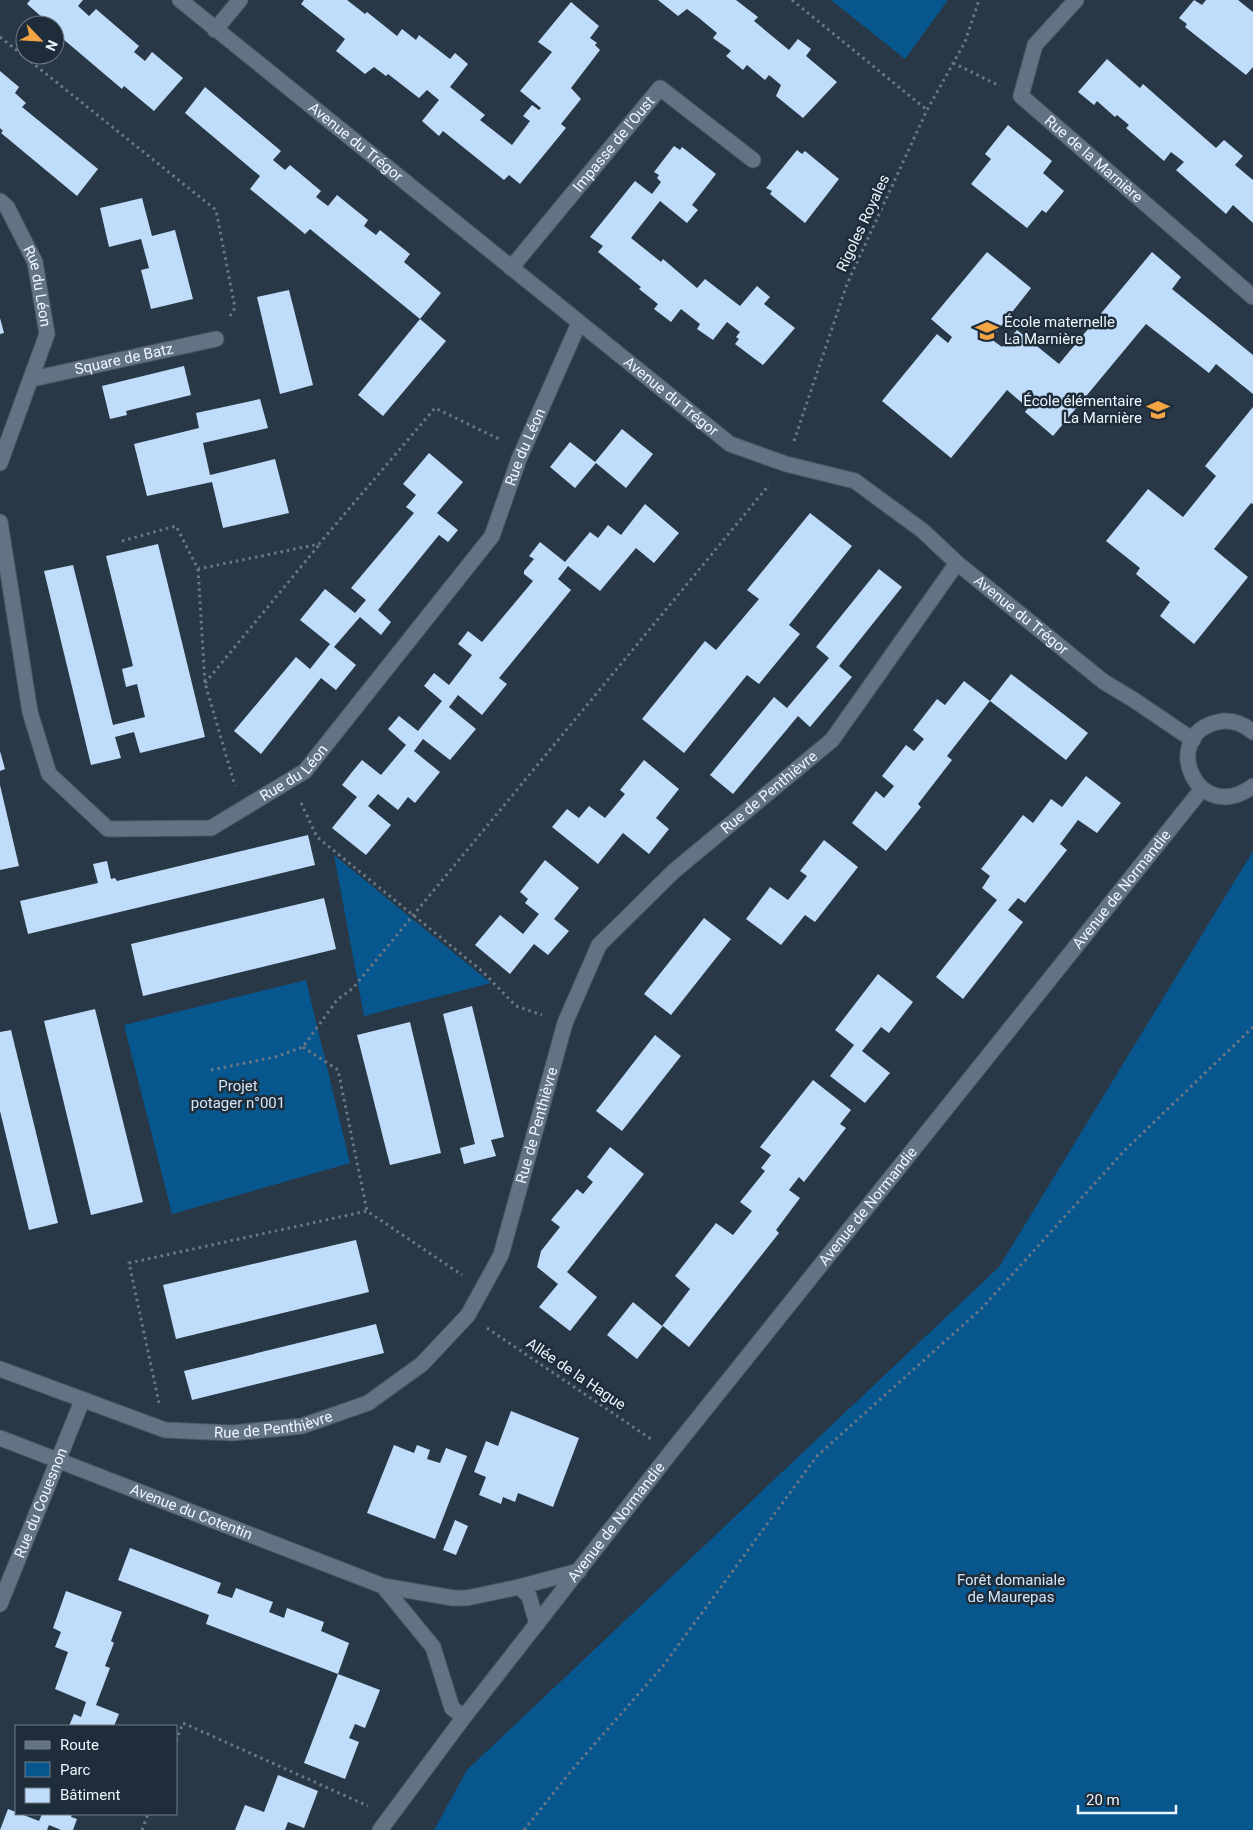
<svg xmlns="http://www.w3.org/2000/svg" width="1253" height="1830" viewBox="0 0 1253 1830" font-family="Roboto,sans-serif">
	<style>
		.green { fill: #08568e }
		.building { fill: #bfddfb }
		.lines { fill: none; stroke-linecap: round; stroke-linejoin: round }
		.minor-casing { stroke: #4a5763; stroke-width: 17 }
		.path { stroke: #6b7885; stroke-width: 3; stroke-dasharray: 2.5 4; stroke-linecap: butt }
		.minor { stroke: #637383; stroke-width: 15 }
		.labels { text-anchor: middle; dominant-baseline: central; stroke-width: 5; stroke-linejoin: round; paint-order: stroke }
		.street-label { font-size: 15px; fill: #ecf6ff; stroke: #1f2d3b }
		.poi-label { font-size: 15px; fill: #ecf6ff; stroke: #1f2d3b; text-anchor: start }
		.park-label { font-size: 15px; fill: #d3e5f8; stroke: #1f2d3b }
	</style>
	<rect width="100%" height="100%" fill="#293846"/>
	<g class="green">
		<path d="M831,0H948L905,59Z"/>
		<path d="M1253,851V1830H434L467,1770L999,1267Z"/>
		<path d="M334,855L491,983L364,1016Z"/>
		<path d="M306,980L350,1163L172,1214L124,1025Z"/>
	</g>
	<g class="building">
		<path d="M30,0H83L78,6L89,16L96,9L139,46L134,52L145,61L152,52L183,78L154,111L124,86L122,89L56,33L55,25H51L27,4Z"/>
		<path d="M304,0H347L365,14L367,12L397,36L402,29L416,40L419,35L450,59L455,53L468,64L450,87L485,115L480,120L512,145L530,121L523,116L532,105L539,110L541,108L520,91L552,52L538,42L571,2L599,26L590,38L597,43L595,45L600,50L571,88L581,99L561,124L566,128L520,184L509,175L504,180L443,131L439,136L422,121L439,100L427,90L419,98L388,74L386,76L374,67L365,74L336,51L345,39L301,4Z"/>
		<path d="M658,0H736L758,17L754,21L789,50L798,39L811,49L806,56L837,82L803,118L776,96L781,85L769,75L765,80L747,65L743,70L726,56L731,51L713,38L717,33L699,18L687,9L678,16Z"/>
		<path d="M1194,0L1202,5L1206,0H1238L1253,12V67L1246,75L1185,27L1187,24L1179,18Z"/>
		<path d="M1107,59L1140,88L1143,84L1216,148L1224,140L1243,156L1235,165L1253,180V223L1233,205L1226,214L1176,170L1184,162L1171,152L1164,161L1126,128L1129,125L1117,115L1115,117L1097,101L1094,105L1078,92Z"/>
		<path d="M0,71L19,87L15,93L26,103L22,107L98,169L77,196L1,133L3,131L0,128Z"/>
		<path d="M205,87L281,151L273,160L285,170L290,165L321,191L316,197L328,206L337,195L368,220L364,226L376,235L380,230L410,254L404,262L441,293L420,319L446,341L383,416L358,395L420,319L310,229L305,234L250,189L260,176L185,113Z"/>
		<path d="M1008,125L1052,161L1043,173L1064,191L1046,213L1042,210L1027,228L971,184L991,159L985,154Z"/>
		<path d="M674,146L680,150L682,147L716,174L692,205L698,210L687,223L660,201L631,238L661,262L663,259L697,288L705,279L740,306L757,286L770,297L764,304L795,328L763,365L735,344L739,339L736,337L740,332L727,322L713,340L697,329L700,324L681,309L671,322L654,309L658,304L639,289L641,287L598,252L603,246L590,237L635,181L652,194L661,182L657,178L659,175L654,172Z"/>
		<path d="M797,150L802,154L805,151L839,179L805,223L770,194L772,191L766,188Z"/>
		<path d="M142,198L152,236L175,230L193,299L151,309L141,270L149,268L141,239L109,247L100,208Z"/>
		<path d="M987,252L1031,288L991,339L1002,347L1017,330L1059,364L1152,252L1181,277L1172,289L1253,355V394L1216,364L1209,373L1146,324L1053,436L1025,412L1028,408L1007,390L951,458L882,401L937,334L948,343L952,337L931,319Z"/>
		<path d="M289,290L313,385L280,394L257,297Z"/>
		<path d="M0,318L4,333L0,334Z"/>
		<path d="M184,366L191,395L126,411L127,415L110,419L102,386Z"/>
		<path d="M260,399L268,428L203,443L210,475L275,459L289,513L223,528L212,482L147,496L134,444L199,428L196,413Z"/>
		<path d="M1253,407V504L1251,503L1214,549L1248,577L1194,644L1160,616L1170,602L1136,574L1140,568L1106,541L1148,489L1183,517L1216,476L1205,466Z"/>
		<path d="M622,429L653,454L626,488L596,463L575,488L550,467L570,442L595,462Z"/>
		<path d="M429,453L463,482L437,513L458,530L448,542L439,535L378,610L391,622L381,635L360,617L334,647L356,665L336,690L321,678L261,754L234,731L296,657L310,669L330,644L300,620L325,589L355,613L366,600L351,588L414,513L406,507L416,495L403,484Z"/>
		<path d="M645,504L679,533L654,563L636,548L600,591L568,566L558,579L571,590L499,678L507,684L482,715L458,695L449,707L476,729L450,760L423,739L414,751L440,772L415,803L408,797L398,810L378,794L368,806L391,825L366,855L332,828L357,797L342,785L352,772L362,760L381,775L406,745L388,729L399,716L418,731L442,701L424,686L434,673L449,685L472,655L458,644L468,631L482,642L533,581L524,574V571L534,559L529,556L540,542L565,562L590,532L598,538L608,525L621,535Z"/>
		<path d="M810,513L852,546L789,625L800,634L759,684L747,675L684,753L642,719L705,641L716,650L759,599L747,590Z"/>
		<path d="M158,544L205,737L140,753L134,732L115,737L121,758L91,765L44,571L73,565L113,725L145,717L137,684L126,687L122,669L133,666L106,556Z"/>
		<path d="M879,569L902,587L839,666L852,677L810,727L798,716L733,794L710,775L774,697L787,708L829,658L816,647Z"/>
		<path d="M1011,674L1088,733L1066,760L990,701Z"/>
		<path d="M964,681L990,701L947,756L952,760L918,804L921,807L886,851L852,823L876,791L884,798L894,786L882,776L906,745L914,751L924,739L913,730L937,699L945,705Z"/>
		<path d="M0,751L5,769L0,771Z"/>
		<path d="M644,760L679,789L656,818L669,829L649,854L623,833L598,864L552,827L567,809L579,818L589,806L605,818L625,794L620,790Z"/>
		<path d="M1086,776L1121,803L1097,833L1078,820L1060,844L1067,850L1025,903L1018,898L1008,910L1023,922L963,999L936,977L997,900L982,888L990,876L981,869L1023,815L1033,823L1051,799L1062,807Z"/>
		<path d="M0,785L19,866L0,870Z"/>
		<path d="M308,835L315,865L28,934L20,901L98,883L93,864L107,861L111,879L115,878L117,881Z"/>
		<path d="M824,840L858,867L815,922L805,915L781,945L746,919L770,887L788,900L807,876L800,871Z"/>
		<path d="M545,860L579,888L554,919L569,931L548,955L534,944L510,974L475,945L500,915L523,934L539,914L525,903L528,899L520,892Z"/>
		<path d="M324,898L336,949L143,996L131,944Z"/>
		<path d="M704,918L731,939L671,1015L644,994Z"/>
		<path d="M878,974L913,1002L889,1033L881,1027L862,1051L890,1073L865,1103L830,1076L854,1045L835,1030Z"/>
		<path d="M472,1006L504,1137L491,1140L496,1156L464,1164L460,1148L475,1144L443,1014Z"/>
		<path d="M95,1009L143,1202L91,1215L44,1021Z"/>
		<path d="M410,1022L441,1153L390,1165L357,1035Z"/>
		<path d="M11,1030L58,1223L29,1230L0,1111V1032Z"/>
		<path d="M655,1035L681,1056L622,1131L596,1111Z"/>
		<path d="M813,1080L851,1110L840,1124L846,1128L804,1182L799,1177L789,1190L800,1198L776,1230L779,1233L689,1347L663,1326L637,1359L607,1335L633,1302L662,1326L690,1289L675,1276L696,1249L716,1223L733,1235L752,1211L740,1202L765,1171L761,1168L771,1155L760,1147Z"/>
		<path d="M610,1147L644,1174L567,1272L597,1297L570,1331L539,1307L558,1284L537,1267L541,1251L560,1227L551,1220L577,1189L583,1194L593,1182L587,1177Z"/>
		<path d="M356,1240L369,1292L176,1339L163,1285Z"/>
		<path d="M376,1324L384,1353L192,1400L184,1371Z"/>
		<path d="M511,1411L579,1438L553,1507L518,1493L515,1502L503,1497L501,1504L479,1495L486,1477L474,1472L486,1441L498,1446Z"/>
		<path d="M394,1445L414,1453L417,1445L430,1450L427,1459L440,1463L446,1448L467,1456L435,1539L367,1513Z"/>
		<path d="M455,1520L468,1526L456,1555L443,1550Z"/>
		<path d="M130,1548L221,1583L217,1593L232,1598L236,1588L273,1602L269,1612L284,1618L287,1608L324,1622L321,1631L349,1643L338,1674L206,1624L209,1615L118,1580Z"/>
		<path d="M66,1591L122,1612L111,1641L114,1643L105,1666L110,1668L96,1705L119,1714L114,1726H69L74,1714L81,1717L86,1702L55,1689L68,1652L55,1647L61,1632L53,1628Z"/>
		<path d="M338,1674L380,1690L365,1728L355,1724L349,1738L359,1742L345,1779L304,1763Z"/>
		<path d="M278,1775L318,1791L304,1828L288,1822L285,1830H235L245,1805L264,1812Z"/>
		<path d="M8,1809L39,1821L42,1814H72L71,1817L77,1819L73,1830H61L49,1825L47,1830H0Z"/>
	</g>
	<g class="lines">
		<defs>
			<g id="minor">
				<path id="s1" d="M180,0L730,444L786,464L855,481L923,531L957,563L1104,682L1134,700L1193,740"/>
				<path id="s2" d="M1076,0L1035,45L1021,96L1253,297"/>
				<path d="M215,30L240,0"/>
				<path id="s3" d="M0,201L7,207L35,262L47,334L0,463"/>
				<path id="s4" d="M511,268L660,88L753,160"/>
				<path id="s5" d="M32,379L216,339"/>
				<path id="s6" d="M0,522L30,712L49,774L108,829L211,828L305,771L492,536L519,459L579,323"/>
				<path d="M1253,732C1243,724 1231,719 1218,722C1158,735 1197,828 1253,786"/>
				<path id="s7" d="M0,1369L165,1430L233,1433L302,1426L368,1403L422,1364L468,1315L501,1255L565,1023L599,945L674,871L832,740L957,563"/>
				<path id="s8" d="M0,1438L383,1586L453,1598H467L519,1587L579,1571"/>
				<path d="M383,1586L433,1647L452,1708L464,1717"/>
				<path d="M519,1587L529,1596L537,1624"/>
				<path id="s9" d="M0,1604L82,1401"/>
				<path id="s10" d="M380,1830L464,1717L671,1452L1202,789"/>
			</g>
		</defs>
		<use href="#minor" class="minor-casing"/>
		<g class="path">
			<path d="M792,0L927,110"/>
			<path d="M0,37L216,210L235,308L228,319"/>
			<path d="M953,63L1000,86"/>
			<path d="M794,441L847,284L927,110L965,42L979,0"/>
			<path d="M122,541L176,526L198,569L319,544L435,408L501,440"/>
			<path d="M198,569L205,683L235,786"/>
			<path d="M205,683L319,545"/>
			<path d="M301,803L317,837L482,971L516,1006L542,1015"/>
			<path d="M303,1047L338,1070L367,1211"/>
			<path d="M211,1070L275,1057L303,1047L337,1000L353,988L769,485"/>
			<path d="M487,1328L651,1439"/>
			<path d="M159,1403L129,1263L367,1211L462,1275"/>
			<path d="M176,1741L183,1723L368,1806"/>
			<path d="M142,1830L148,1814"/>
			<path d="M524,1830L571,1771L663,1666L817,1456L981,1309L1125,1150L1253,1027"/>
		</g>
		<use href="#minor" class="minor"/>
	</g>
	<defs>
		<symbol id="school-bare" viewBox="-9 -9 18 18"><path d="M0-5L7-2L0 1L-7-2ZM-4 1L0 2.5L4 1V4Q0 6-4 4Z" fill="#f3a443" stroke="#1f2d3b" stroke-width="2.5" paint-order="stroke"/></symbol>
	</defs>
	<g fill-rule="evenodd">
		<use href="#school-bare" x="971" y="315" width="32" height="32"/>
		<use href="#school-bare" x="1142" y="394" width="32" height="32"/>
	</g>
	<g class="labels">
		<g class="street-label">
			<text stroke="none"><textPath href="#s1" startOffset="226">Avenue du Trégor</textPath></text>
			<text stroke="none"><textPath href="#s4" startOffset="161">Impasse de l'Oust</textPath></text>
			<text stroke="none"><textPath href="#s2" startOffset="210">Rue de la Marnière</textPath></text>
			<text transform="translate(863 223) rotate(-65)">Rigoles Royales</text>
			<text stroke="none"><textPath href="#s3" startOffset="95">Rue du Léon</textPath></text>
			<text stroke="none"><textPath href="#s5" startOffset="94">Square de Batz</textPath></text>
			<text stroke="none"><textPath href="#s1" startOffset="631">Avenue du Trégor</textPath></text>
			<text stroke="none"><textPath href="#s6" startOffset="946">Rue du Léon</textPath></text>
			<text stroke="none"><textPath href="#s1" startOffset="1051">Avenue du Trégor</textPath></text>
			<text stroke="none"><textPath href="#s6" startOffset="541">Rue du Léon</textPath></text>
			<text stroke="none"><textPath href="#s7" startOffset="1140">Rue de Penthièvre</textPath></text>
			<text stroke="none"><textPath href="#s10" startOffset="1198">Avenue de Normandie</textPath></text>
			<text stroke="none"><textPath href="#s7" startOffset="720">Rue de Penthièvre</textPath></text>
			<text stroke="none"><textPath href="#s10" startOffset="792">Avenue de Normandie</textPath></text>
			<text transform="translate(576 1374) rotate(34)">Allée de la Hague</text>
			<text stroke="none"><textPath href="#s7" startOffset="285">Rue de Penthièvre</textPath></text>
			<text stroke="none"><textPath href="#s9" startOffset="109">Rue du Couesnon</textPath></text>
			<text stroke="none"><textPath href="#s8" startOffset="205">Avenue du Cotentin</textPath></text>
			<text stroke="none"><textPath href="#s10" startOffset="388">Avenue de Normandie</textPath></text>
		</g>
		<g class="poi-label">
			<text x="1004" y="322">École maternelle<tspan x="1004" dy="17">La Marnière</tspan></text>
			<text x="1142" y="401" text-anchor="end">École élémentaire<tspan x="1142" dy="17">La Marnière</tspan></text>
		</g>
		<g class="park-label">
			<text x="238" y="1086">Projet<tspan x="238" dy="17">potager n°001</tspan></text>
			<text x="1011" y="1580">Forêt domaniale<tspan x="1011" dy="17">de Maurepas</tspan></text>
		</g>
	</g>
	<rect x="15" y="1725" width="162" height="90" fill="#1f2d3b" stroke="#717d89"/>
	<rect x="25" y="1741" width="25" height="8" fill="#637383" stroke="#717d89"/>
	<text x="60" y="1750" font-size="15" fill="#ecf6ff">Route</text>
	<rect x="25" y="1762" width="25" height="15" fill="#08568e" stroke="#717d89"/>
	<text x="60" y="1775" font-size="15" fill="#ecf6ff">Parc</text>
	<rect x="25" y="1788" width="25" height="15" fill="#bfddfb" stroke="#717d89"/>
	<text x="60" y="1800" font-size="15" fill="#ecf6ff">Bâtiment</text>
	<g transform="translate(40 40) rotate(115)"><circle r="24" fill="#1f2d3b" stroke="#717d89"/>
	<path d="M0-4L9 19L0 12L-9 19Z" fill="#f3a443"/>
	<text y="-8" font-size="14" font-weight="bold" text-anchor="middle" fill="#ecf6ff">N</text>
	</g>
	<path d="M1078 1805v8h98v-8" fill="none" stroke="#ecf6ff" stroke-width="2.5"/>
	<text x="1086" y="1805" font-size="15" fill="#ecf6ff" stroke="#1f2d3b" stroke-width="4" paint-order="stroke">20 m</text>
</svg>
